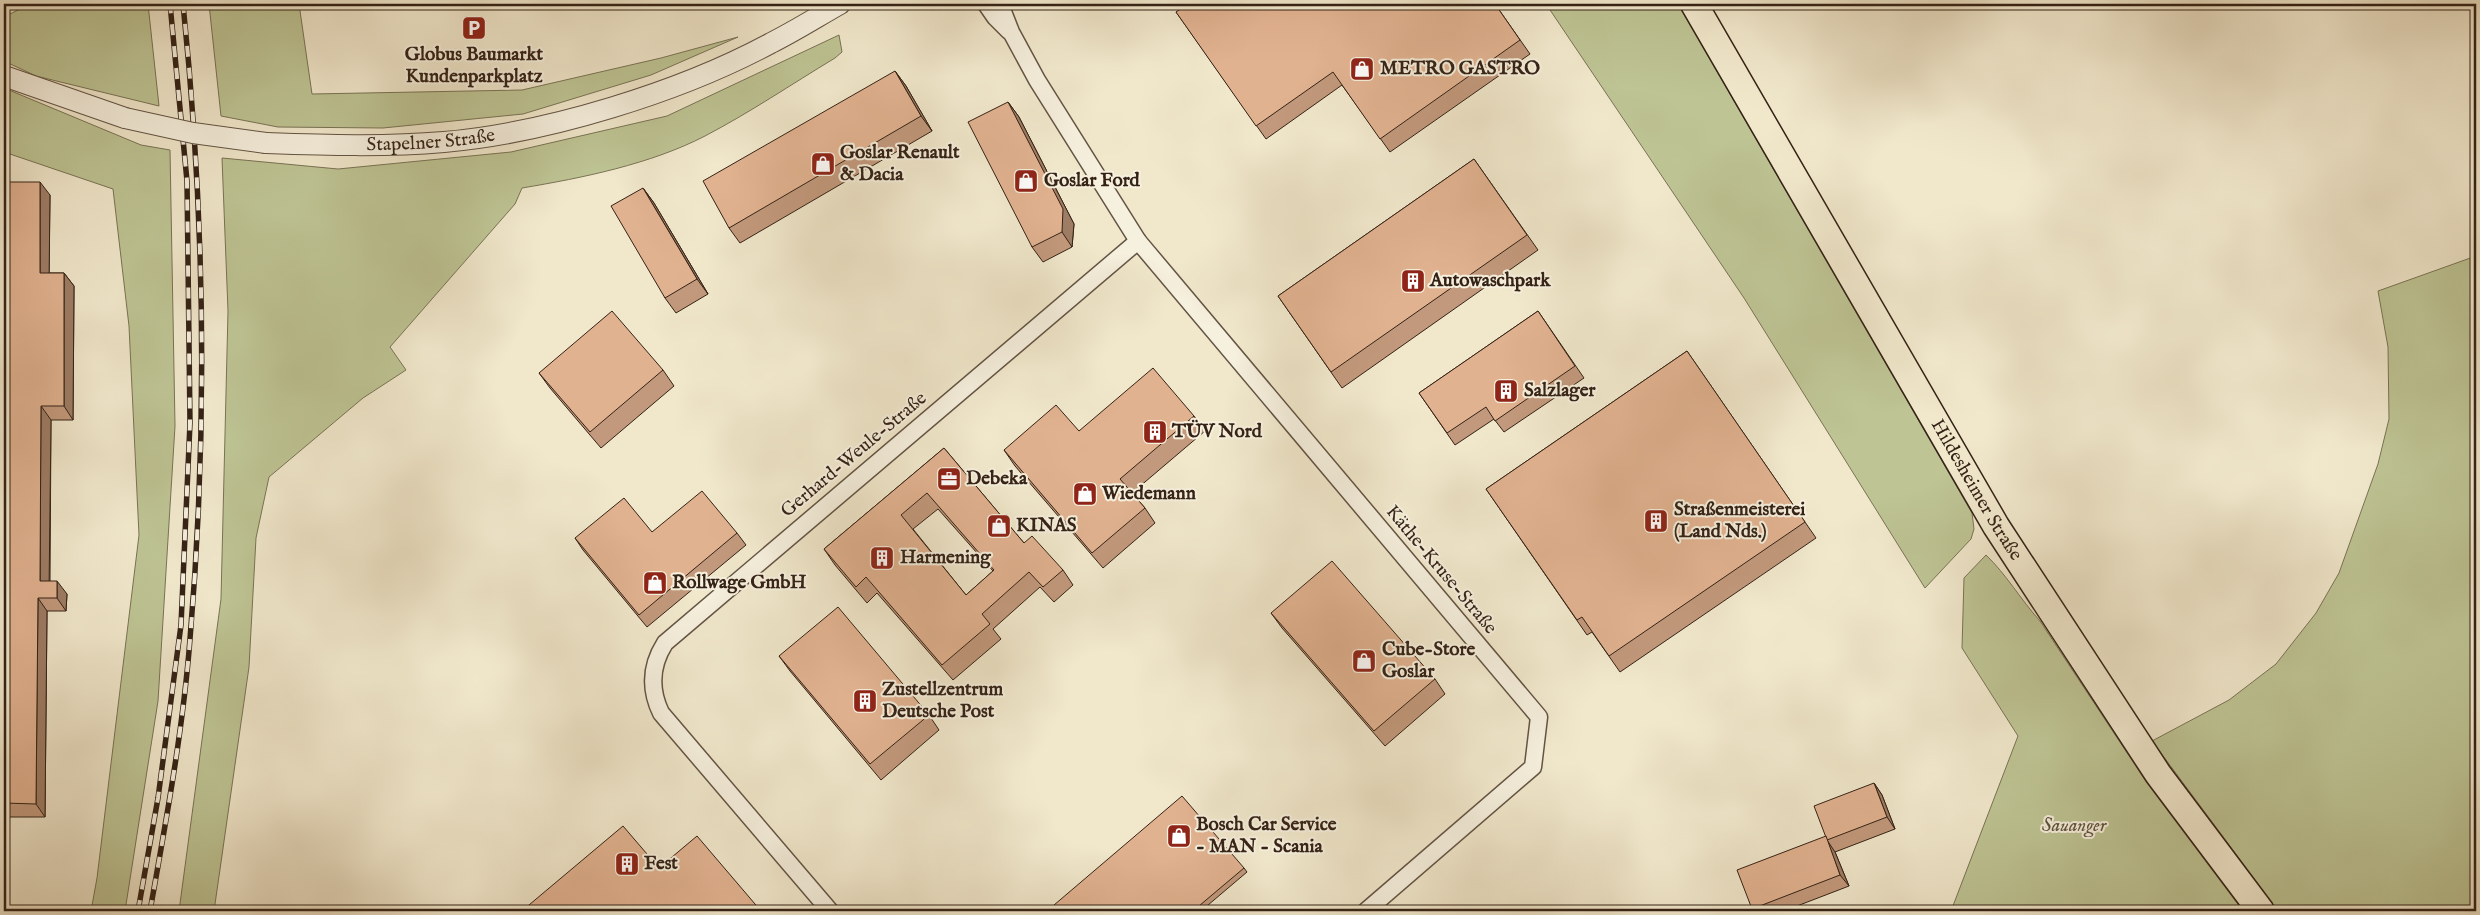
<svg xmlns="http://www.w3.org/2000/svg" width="2480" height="915" viewBox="0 0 2480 915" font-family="'IM FELL English',serif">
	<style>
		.green { fill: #bec494; stroke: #797355 }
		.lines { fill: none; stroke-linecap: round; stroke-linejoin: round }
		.minor-casing { stroke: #635444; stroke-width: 19 }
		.tertiary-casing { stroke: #635444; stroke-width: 22 }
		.primary-casing { stroke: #342216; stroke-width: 29 }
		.minor { stroke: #f6f0de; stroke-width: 16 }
		.tertiary { stroke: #f6f0de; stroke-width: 20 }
		.primary { stroke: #f1e8cc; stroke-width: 26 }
		.rail-casing { stroke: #342216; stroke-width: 5.5 }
		.rail { stroke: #f6f0de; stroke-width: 4; stroke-dasharray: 11; stroke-linecap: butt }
		.tertiary-bridge-casing { stroke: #635444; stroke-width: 22; stroke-linecap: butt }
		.tertiary-bridge { stroke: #f6f0de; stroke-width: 20 }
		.wall { fill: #c2997c; stroke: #342216; fill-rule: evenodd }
		.shaded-wall { fill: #9e7d65; stroke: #342216 }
		.building { fill: #e1b290; stroke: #342216; fill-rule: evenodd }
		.labels { text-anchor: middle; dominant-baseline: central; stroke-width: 4; stroke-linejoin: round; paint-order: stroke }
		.poi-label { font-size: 19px; font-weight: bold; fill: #342216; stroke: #f6f0de; text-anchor: start }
		.street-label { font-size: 19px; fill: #342216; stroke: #f6f0de }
		.park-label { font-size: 19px; font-style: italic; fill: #5d533c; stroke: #f6f0de }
	</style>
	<rect width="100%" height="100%" fill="#f1e8cc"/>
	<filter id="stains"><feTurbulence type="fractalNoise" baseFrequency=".004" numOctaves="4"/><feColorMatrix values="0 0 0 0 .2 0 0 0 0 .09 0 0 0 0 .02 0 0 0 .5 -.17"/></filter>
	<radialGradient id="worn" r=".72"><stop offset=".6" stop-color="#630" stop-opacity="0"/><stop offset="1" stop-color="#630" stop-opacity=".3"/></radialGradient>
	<g class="green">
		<path d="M73,4H148L159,106L36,76L4,61V17L20,9Z"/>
		<path d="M209,4H299L312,94L522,90L661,58L738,37L651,75L523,114L383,128L278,127L221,116Z"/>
		<path d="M1546,4H1678L1972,513L1974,529L1971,539L1925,588L1744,298Z"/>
		<path d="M839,35L842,52L835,58C792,84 749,113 705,136C651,164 582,178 522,188L515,204L390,347L406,370L363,398L269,477L256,538L249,667L214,911H179L221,599L228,311L222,158L338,169L511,152L667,116Z"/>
		<path d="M4,88L141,145L170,150L175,426L158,701L125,911H91L97,878L139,535L129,326L113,189L4,152Z"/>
		<path d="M2476,256V911H2278L2152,741L2229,700L2276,664L2316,613L2339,573L2378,464L2389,419L2388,347L2378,291Z"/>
		<path d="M1986,555C2006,574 2021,600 2040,621L2147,783L2243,911H1951L2018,736L1962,648L1964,578Z"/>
	</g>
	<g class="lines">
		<defs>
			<g id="minor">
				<path d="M986,4L995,17L1009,31"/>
				<path d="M1000,4L1011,32L1037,80L1138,241L1539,717L1533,767L1366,911"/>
				<path d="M830,911L661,713C649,688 651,665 665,643L1138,241"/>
			</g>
			<g id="tertiary">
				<path d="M4,76L125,118"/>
				<path id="s1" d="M266,143C325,145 385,147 444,142C547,133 680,92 771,43C795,31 817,17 840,4"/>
			</g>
			<g id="primary">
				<path id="s2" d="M1694,4L1996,526L2158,774L2261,911"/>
			</g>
		</defs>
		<use href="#minor" class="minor-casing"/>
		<use href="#tertiary" class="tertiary-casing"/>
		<use href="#primary" class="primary-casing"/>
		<use href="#minor" class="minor"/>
		<use href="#tertiary" class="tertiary"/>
		<use href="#primary" class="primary"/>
		<defs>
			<g id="rail">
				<path d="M138,911L158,798L181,625L190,423L187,181L170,4"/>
				<path d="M150,911C166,821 183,730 190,639C208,427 205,216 183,4"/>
			</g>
		</defs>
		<use href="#rail" class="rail-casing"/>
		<use href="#rail" class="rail"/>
		<defs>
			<path id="tertiary-bridge" d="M125,118L193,133L266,143"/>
		</defs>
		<use href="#tertiary-bridge" class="tertiary-bridge-casing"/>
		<use href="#tertiary-bridge" class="tertiary-bridge"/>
	</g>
	<g class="wall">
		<path d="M1495,4L1530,54L1390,152L1342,85L1266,139L1176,12Z"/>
		<path d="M895,71L906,86L932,131L740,243L729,228Z"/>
		<path d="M1008,102L1019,117L1074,224L1072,247L1043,262L1032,247Z"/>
		<path d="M1474,159L1538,250L1342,388L1278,296Z"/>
		<path d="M4,182L50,195L49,273H64L74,286L73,420H51L50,581L67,594L66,611H47L45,817H4Z"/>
		<path d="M643,188L654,203L708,294L676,313L665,298Z"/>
		<path d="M1538,311L1584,378L1504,432L1494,419L1455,445L1419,393Z"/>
		<path d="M1687,351L1816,538L1620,672L1592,632L1587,635L1486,489Z"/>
		<path d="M663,370L674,386L601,448L550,388L539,373Z"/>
		<path d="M1194,416L1205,431L1132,493L1145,508L1155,523L1103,568L1015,466L1004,450L1079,431Z"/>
		<path d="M944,448L1024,543L1063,570L1073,585L1054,602L1040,587L993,629L1001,639L953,680L877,593L867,603L835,565L824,549ZM938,509L993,571L966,595L913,529Z"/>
		<path d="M737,533L746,545L647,627L583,550L575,538Z"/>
		<path d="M1271,613L1435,679L1445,694L1385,746L1282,628Z"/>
		<path d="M779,656L929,715L939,730L881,780L790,671Z"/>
		<path d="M1874,783L1882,795L1895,829L1835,852L1849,886L1784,911H1754L1752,909L1826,836Z"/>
		<path d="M1244,868L1247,872L1201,911H1047Z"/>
	</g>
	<g class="shaded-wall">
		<path d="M895,71L906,86L932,131L921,116Z"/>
		<path d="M1008,102L1019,117L1074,224L1072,247L1062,232Z"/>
		<path d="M40,182L50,195L49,286L40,273Z"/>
		<path d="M643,188L654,203L708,294L697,279Z"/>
		<path d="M64,273L74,286L73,420L64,406Z"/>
		<path d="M41,406L51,420L49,594L40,581Z"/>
		<path d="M57,581L67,594L66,611L57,598Z"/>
		<path d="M38,598L47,611L45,817L36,804Z"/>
		<path d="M1874,783L1882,795L1895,829L1887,817Z"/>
		<path d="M1827,840L1835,852L1849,886L1840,875Z"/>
	</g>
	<g class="building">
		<path d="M1188,4H1495L1520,40L1380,139L1333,72L1256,126L1176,12Z"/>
		<path d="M895,71L921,116L729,228L703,181Z"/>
		<path d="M1008,102L1063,209L1062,232L1032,247L968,122Z"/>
		<path d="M1474,159L1527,235L1331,372L1278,296Z"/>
		<path d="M4,182H40V273H64V406H41L40,581H57V598H38L36,804L4,803Z"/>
		<path d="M643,188L697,279L665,298L611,206Z"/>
		<path d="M612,311L663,370L590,432L539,373Z"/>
		<path d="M1538,311L1575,366L1495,421L1486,407L1447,433L1419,393Z"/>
		<path d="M1687,351L1805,522L1609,656L1582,617L1577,620L1486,489Z"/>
		<path d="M1153,368L1194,416L1120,479L1145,508L1092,553L1004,450L1056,405L1079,431Z"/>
		<path d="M944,448L1024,543L1032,536L1063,570L1043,587L1029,572L982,614L990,624L942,665L866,577L856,587L824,549ZM927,493L994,570L966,595L901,515Z"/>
		<path d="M702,491L737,533L639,615L575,538L624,498L652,532Z"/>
		<path d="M1332,561L1435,679L1374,731L1271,613Z"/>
		<path d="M838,607L929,715L870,764L779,656Z"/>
		<path d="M1874,783L1887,817L1827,840L1814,806Z"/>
		<path d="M1182,796L1244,868L1193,911H1047Z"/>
		<path d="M623,826L659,868L697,836L761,911H524L523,910Z"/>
		<path d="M1826,836L1840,875L1752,909L1737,870Z"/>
	</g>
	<defs>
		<symbol id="parking-square" viewBox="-11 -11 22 22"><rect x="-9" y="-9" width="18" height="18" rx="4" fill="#8f2418" stroke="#f6f0de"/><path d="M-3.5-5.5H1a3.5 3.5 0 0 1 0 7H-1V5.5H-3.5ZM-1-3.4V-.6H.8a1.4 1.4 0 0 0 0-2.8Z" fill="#fff"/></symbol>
		<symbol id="shop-square" viewBox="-11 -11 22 22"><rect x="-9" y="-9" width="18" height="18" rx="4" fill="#8f2418" stroke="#f6f0de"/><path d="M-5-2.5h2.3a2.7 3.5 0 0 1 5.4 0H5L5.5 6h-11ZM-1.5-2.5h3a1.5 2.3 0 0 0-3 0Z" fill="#fff"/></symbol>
		<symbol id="building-square" viewBox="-11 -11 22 22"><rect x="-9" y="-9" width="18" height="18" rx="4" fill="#8f2418" stroke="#f6f0de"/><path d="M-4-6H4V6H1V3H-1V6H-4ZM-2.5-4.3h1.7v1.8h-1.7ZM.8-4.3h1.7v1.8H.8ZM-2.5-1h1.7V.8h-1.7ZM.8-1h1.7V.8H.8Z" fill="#fff"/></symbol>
		<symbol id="office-square" viewBox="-11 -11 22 22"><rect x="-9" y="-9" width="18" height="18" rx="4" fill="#8f2418" stroke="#f6f0de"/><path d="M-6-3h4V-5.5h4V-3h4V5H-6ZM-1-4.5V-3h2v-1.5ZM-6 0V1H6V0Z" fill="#fff"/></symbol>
	</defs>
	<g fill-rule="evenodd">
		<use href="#parking-square" x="460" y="14" width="28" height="28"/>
		<use href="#shop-square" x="1348" y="55" width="28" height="28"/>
		<use href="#shop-square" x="809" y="150" width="28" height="28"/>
		<use href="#shop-square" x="1012" y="167" width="28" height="28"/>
		<use href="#building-square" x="1399" y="267" width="28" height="28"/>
		<use href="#building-square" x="1492" y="377" width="28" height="28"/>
		<use href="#building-square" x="1141" y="418" width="28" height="28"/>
		<use href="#office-square" x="935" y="465" width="28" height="28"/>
		<use href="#shop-square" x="1071" y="480" width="28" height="28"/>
		<use href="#building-square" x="1642" y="507" width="28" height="28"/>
		<use href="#shop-square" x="985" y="512" width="28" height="28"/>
		<use href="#building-square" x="868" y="544" width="28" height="28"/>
		<use href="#shop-square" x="641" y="569" width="28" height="28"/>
		<use href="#shop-square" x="1350" y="647" width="28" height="28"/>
		<use href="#building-square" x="851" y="687" width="28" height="28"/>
		<use href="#shop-square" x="1165" y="822" width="28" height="28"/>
		<use href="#building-square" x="613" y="850" width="28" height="28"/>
	</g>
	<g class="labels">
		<g class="poi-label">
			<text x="474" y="55" text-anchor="middle">Globus Baumarkt<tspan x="474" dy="22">Kundenparkplatz</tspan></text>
			<text x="1380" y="69">METRO GASTRO</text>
			<text x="840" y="153">Goslar Renault<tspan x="840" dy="22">&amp; Dacia</tspan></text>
			<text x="1044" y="181">Goslar Ford</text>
			<text x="1430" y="281">Autowaschpark</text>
			<text x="1524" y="391">Salzlager</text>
			<text x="1172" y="432">TÜV Nord</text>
			<text x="966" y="479">Debeka</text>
			<text x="1102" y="494">Wiedemann</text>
			<text x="1674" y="510">Straßenmeisterei<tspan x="1674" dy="22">(Land Nds.)</tspan></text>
			<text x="1016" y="526">KINAS</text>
			<text x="900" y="558">Harmening</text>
			<text x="672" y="583">Rollwage GmbH</text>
			<text x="1382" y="650">Cube-Store<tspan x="1382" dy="22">Goslar</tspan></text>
			<text x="882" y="690">Zustellzentrum<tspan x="882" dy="22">Deutsche Post</tspan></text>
			<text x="1196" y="825">Bosch Car Service<tspan x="1196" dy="22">- MAN - Scania</tspan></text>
			<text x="644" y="864">Fest</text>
		</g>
		<g class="street-label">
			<text stroke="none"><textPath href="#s1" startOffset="165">Stapelner Straße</textPath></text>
			<text transform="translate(854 455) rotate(-40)">Gerhard-Weule-Straße</text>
			<text stroke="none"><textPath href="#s2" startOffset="562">Hildesheimer Straße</textPath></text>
			<text transform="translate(1441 570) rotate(50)">Käthe-Kruse-Straße</text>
		</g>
		<g class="park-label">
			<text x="2074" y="826">Sauanger</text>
		</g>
	</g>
	<rect width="2480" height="915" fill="none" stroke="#f1e8cc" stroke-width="20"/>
	<rect x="5" y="5" width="2470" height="905" fill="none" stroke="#342216" stroke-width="2.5"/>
	<rect x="10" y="10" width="2460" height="895" fill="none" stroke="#342216"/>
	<rect width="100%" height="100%" filter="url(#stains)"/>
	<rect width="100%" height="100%" fill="url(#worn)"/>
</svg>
